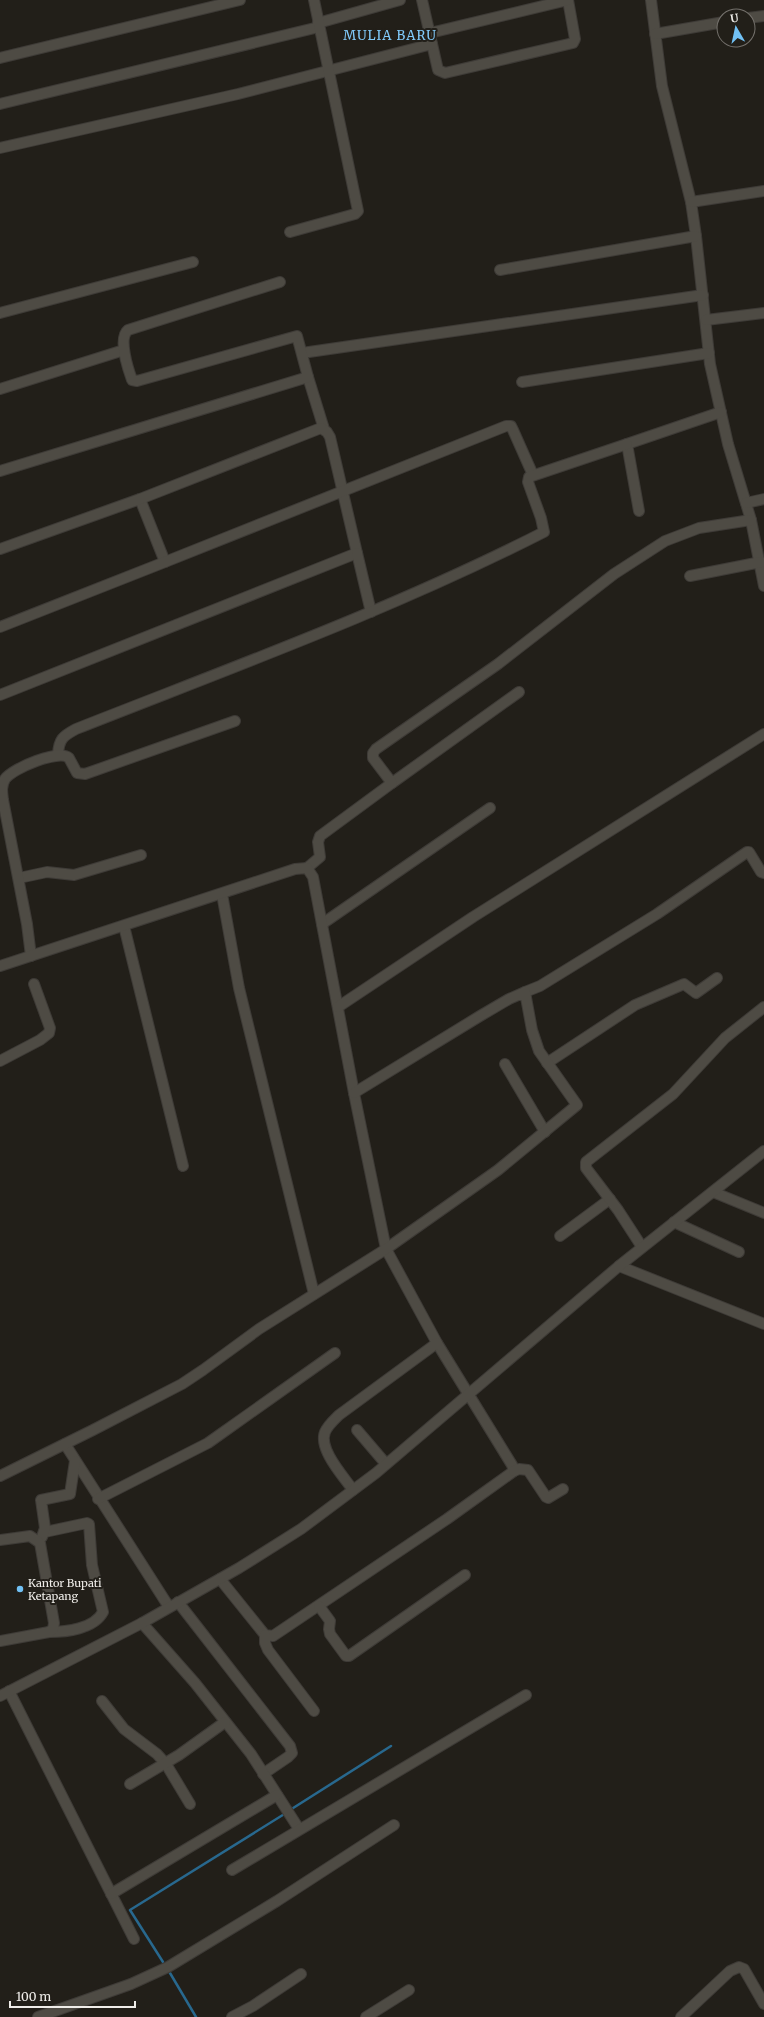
<svg xmlns="http://www.w3.org/2000/svg" width="764" height="2017" viewBox="0 0 764 2017" font-family="Merriweather,serif">
	<style>
		.lines { fill: none; stroke-linecap: round; stroke-linejoin: round }
		.stream { stroke: #28688e; stroke-width: 2.5 }
		.minor-casing { stroke: #3e3b37; stroke-width: 12 }
		.minor { stroke: #4e4b44; stroke-width: 10 }
		.poi-dot { fill: #71c1f5; stroke: #221f19; stroke-width: 1.5 }
		.labels { text-anchor: middle; dominant-baseline: central; stroke-width: 4; stroke-linejoin: round; paint-order: stroke }
		.poi-label { font-size: 11px; fill: #efede9; stroke: #221f19; text-anchor: start }
		.quarter-label { font-size: 13px; letter-spacing: 1px; fill: #80cafa; stroke: #221f19 }
	</style>
	<rect width="100%" height="100%" fill="#221f19"/>
	<g class="lines">
		<g class="stream">
			<path d="M290,1810L391,1746"/>
			<path d="M163,1962L130,1910L286,1813"/>
			<path d="M170,1973L196,2017"/>
		</g>
		<defs>
			<g id="minor">
				<path d="M422,0L438,70L445,73L573,43L575,39L568,0"/>
				<path d="M651,0L662,86L691,202L696,236L710,364L728,444L751,520L764,586"/>
				<path d="M748,18L764,16"/>
				<path d="M318,23L400,0"/>
				<path d="M430,33L568,0"/>
				<path d="M655,34L724,22"/>
				<path d="M0,58L240,0"/>
				<path d="M0,104L319,27"/>
				<path d="M0,148L238,94L432,44"/>
				<path d="M691,202L764,191"/>
				<path d="M290,232L355,214L358,211L314,0"/>
				<path d="M500,270L696,236"/>
				<path d="M0,313L193,262"/>
				<path d="M706,320L764,313"/>
				<path d="M302,353L703,295"/>
				<path d="M308,377L324,429"/>
				<path d="M522,382L709,353"/>
				<path d="M0,389L124,350"/>
				<path d="M0,471L308,377L297,336L137,381L132,380C128,369 118,338 128,330L280,282"/>
				<path d="M140,499L165,562"/>
				<path d="M746,503L764,499"/>
				<path d="M639,511L627,444L721,412"/>
				<path d="M0,549L140,499L321,428L327,432L330,437L357,553L0,695"/>
				<path d="M357,553L371,612"/>
				<path d="M690,576L761,562"/>
				<path d="M0,627L165,562L506,426H511L513,430L533,475"/>
				<path d="M58,754C59,739 63,736 76,729C233,667 393,609 544,532L541,518L528,482L529,477L627,444"/>
				<path d="M392,783L519,692"/>
				<path d="M307,868L320,857L318,842L320,836L392,783L373,758V753L376,749L498,664L614,574L665,541L699,528L751,520"/>
				<path d="M19,878L47,872L74,875L141,855"/>
				<path d="M222,894L239,988L314,1294"/>
				<path d="M322,924L490,808"/>
				<path d="M124,926L183,1166"/>
				<path d="M31,956L27,924L3,800C2,792 1,786 5,779C13,768 59,749 69,758L77,773L85,774L235,721"/>
				<path d="M0,966L295,869L307,868L313,877L354,1093L386,1249L437,1343L512,1465L514,1471L447,1519L273,1636L265,1635L261,1630L220,1579"/>
				<path d="M525,992L540,986L657,914L747,852H749L761,872L764,873"/>
				<path d="M338,1007L473,917L764,734"/>
				<path d="M0,1061L40,1040L49,1033L50,1028L34,984"/>
				<path d="M547,1063L635,1005L684,984L696,993L717,978"/>
				<path d="M505,1064L545,1132"/>
				<path d="M713,1192L764,1213"/>
				<path d="M674,1222L739,1252"/>
				<path d="M560,1236L610,1199"/>
				<path d="M642,1247L618,1210L586,1168V1162L673,1094L725,1038L764,1007"/>
				<path d="M619,1266L764,1324"/>
				<path d="M357,1430L386,1464"/>
				<path d="M65,1444L169,1607"/>
				<path d="M514,1471L519,1469L528,1470L546,1497L548,1498L563,1489"/>
				<path d="M0,1476L93,1430L182,1384L203,1370L259,1329L386,1249L498,1170L577,1105L539,1051L532,1030L525,992L509,999L480,1016L354,1093"/>
				<path d="M353,1490C344,1477 318,1449 325,1432C328,1425 334,1420 339,1415L437,1343"/>
				<path d="M98,1499L208,1443L335,1353"/>
				<path d="M45,1532L87,1523L89,1524L92,1565L103,1612C94,1629 66,1632 49,1632"/>
				<path d="M42,1537L45,1528L41,1500L70,1494L75,1461"/>
				<path d="M0,1540L30,1536L40,1543L54,1623L53,1629L49,1632L0,1641"/>
				<path d="M178,1602L290,1746L292,1753L288,1757L263,1774"/>
				<path d="M319,1606L330,1621L329,1629L330,1634L346,1656H349L465,1575"/>
				<path d="M142,1623L195,1683L251,1754L299,1829"/>
				<path d="M265,1635V1643L268,1650L314,1711"/>
				<path d="M9,1691L134,1939"/>
				<path d="M0,1696L142,1623L239,1568L301,1529L376,1473L619,1266L764,1151"/>
				<path d="M102,1701L124,1729L157,1754L166,1764L190,1804"/>
				<path d="M130,1784L179,1755L225,1722"/>
				<path d="M232,1870L526,1695"/>
				<path d="M111,1894L277,1795"/>
				<path d="M38,2017L131,1984L168,1967L277,1901L394,1825"/>
				<path d="M232,2017L253,2006L301,1974"/>
				<path d="M366,2017L409,1990"/>
				<path d="M681,2017L730,1971L739,1967L744,1969L764,2004"/>
			</g>
		</defs>
		<use href="#minor" class="minor-casing"/>
		<use href="#minor" class="minor"/>
	</g>
	<circle class="poi-dot" cx="20" cy="1589" r="4"/>
	<g class="labels">
		<g class="poi-label">
			<text x="28" y="1583">Kantor Bupati<tspan x="28" dy="13">Ketapang</tspan></text>
		</g>
		<g class="quarter-label">
			<text x="390" y="35">MULIA BARU</text>
		</g>
	</g>
	<g transform="translate(736 28) rotate(351)"><circle r="19" fill="#221f19" stroke="#74716c"/>
	<path d="M0-3L7 15L0 10L-7 15Z" fill="#71c1f5"/>
	<text y="-6" font-size="11" font-weight="bold" text-anchor="middle" fill="#efede9">U</text>
	</g>
	<path d="M10 2001v6h125v-6" fill="none" stroke="#efede9" stroke-width="2"/>
	<text x="16" y="2001" font-size="12" fill="#efede9" stroke="#221f19" stroke-width="3" paint-order="stroke">100 m</text>
</svg>
